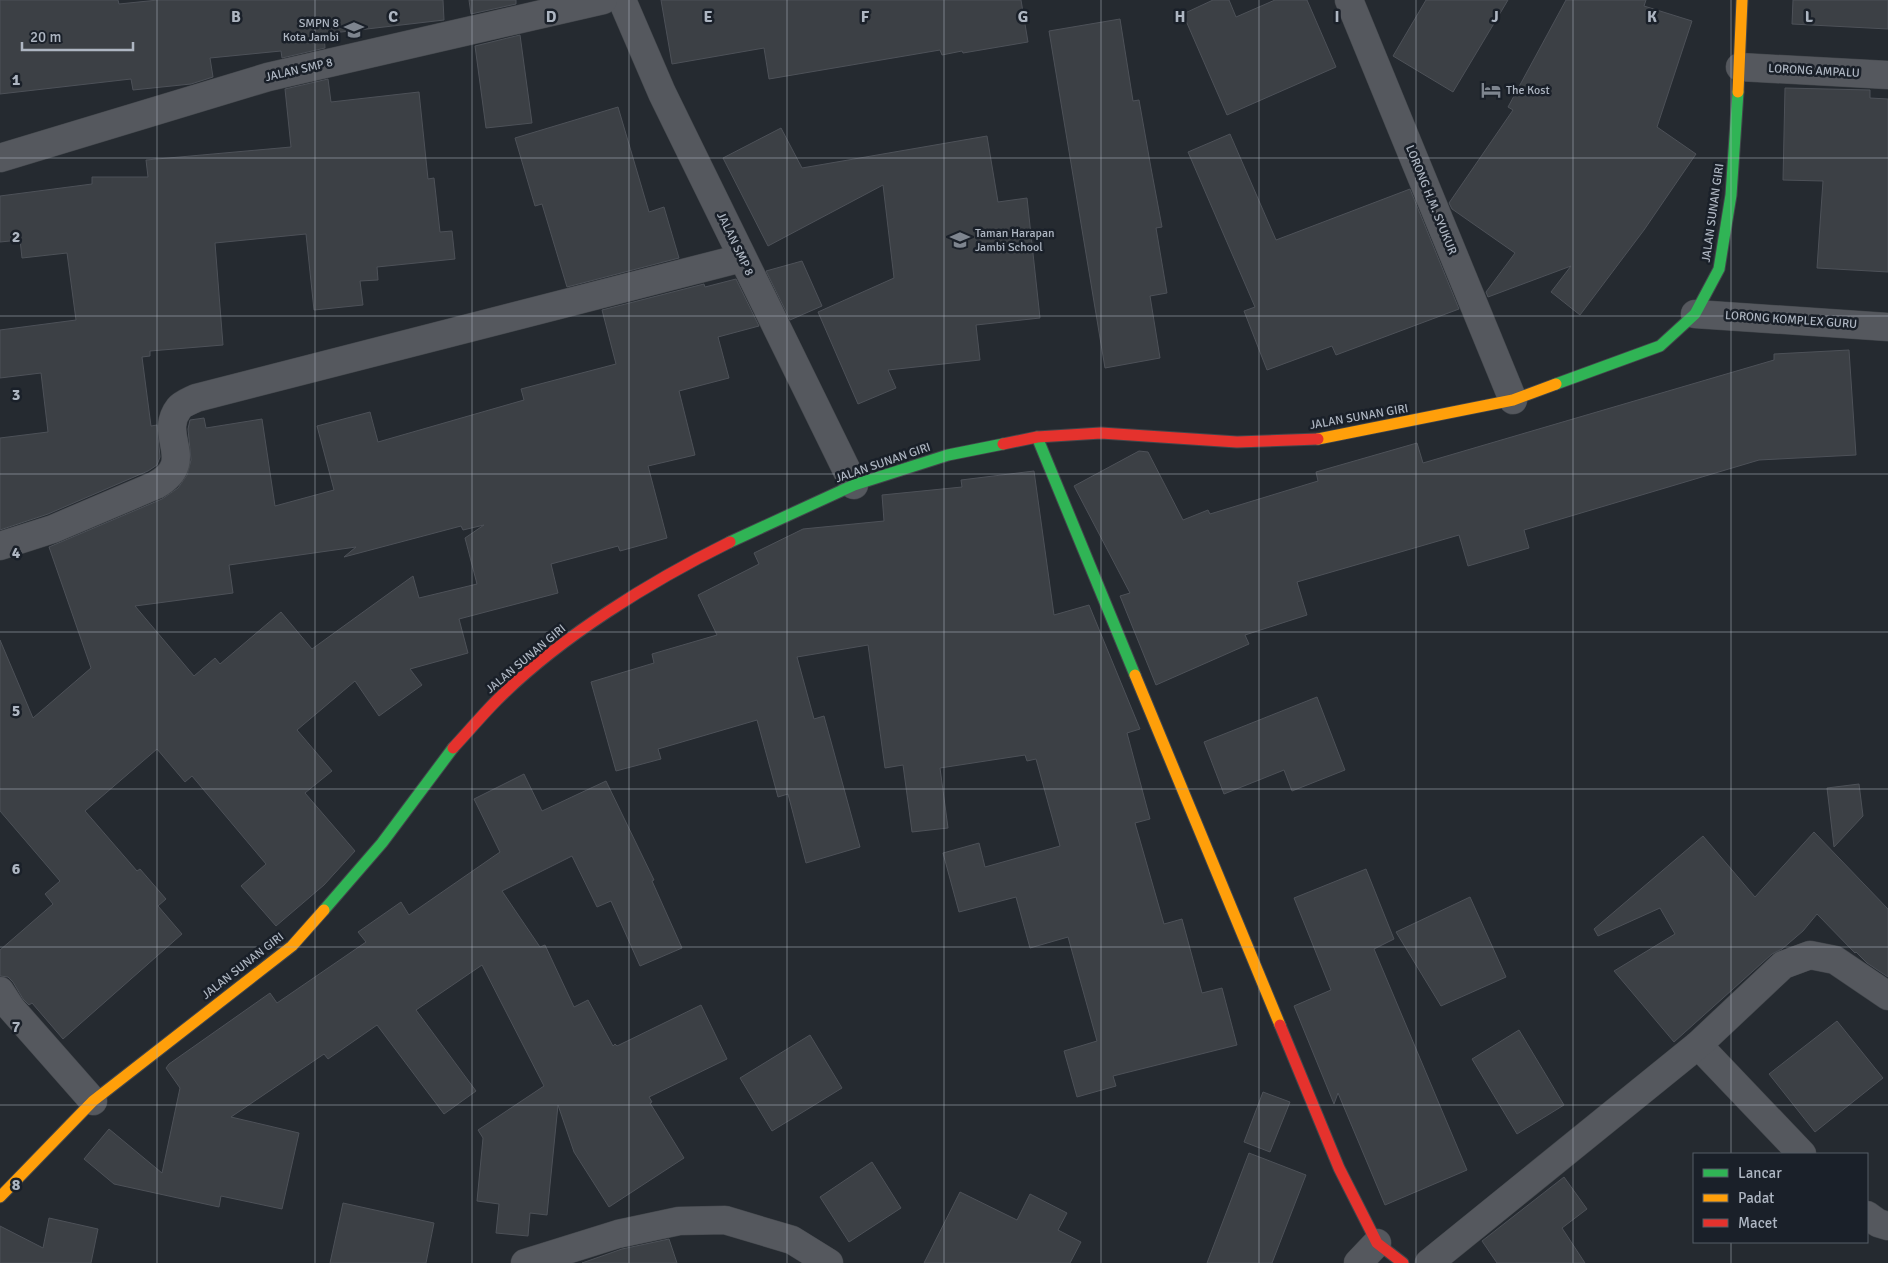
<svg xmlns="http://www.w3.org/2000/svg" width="1888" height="1263" viewBox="0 0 1888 1263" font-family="Signika,sans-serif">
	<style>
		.building { fill: #3c4045; stroke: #4d5158; fill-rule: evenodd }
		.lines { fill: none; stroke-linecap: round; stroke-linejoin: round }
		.street-casing { stroke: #42464b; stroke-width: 29 }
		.fast-casing { stroke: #42464b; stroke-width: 13 }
		.slow-casing { stroke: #42464b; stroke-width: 13 }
		.jam-casing { stroke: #42464b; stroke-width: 13 }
		.street { stroke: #55585e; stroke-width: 28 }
		.fast { stroke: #30b455; stroke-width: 11 }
		.slow { stroke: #ff9f0a; stroke-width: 11 }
		.jam { stroke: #e5322d; stroke-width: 11 }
		.grid { fill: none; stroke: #aeb6c2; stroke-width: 1; stroke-opacity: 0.55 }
		.labels { text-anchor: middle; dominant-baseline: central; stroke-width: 5; stroke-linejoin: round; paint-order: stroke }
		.poi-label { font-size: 12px; fill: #aeb6c2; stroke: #1a2029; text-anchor: start }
		.street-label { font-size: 12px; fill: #aeb6c2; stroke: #1a2029 }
		.grid-label { font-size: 16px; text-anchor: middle; font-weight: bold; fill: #aeb6c2; stroke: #1a2029; stroke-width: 5; stroke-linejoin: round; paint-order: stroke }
	</style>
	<rect width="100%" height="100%" fill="#252a30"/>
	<g class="building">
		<path d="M0,0H118L119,4L158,0H443L444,20L324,34L325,48L282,58L281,51L210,58L213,77L191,84L133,90L131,79L0,94Z"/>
		<path d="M469,0H516V4L471,14Z"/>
		<path d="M661,0H1021L1028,42L963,53L962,51L942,55L940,50L769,79L764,48L672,64Z"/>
		<path d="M1213,0H1229L1236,17L1275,0H1307L1336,67L1227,115L1183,14Z"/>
		<path d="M1426,0H1508L1453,92L1393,56Z"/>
		<path d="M1566,0H1646L1644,6L1692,21L1657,127L1696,154L1644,230L1580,315L1551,292L1571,266L1488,297L1486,292L1515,253L1452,209L1449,203L1513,110L1508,107Z"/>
		<path d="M1793,0H1888V29L1792,24Z"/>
		<path d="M1120,19L1133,101L1139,100L1151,168L1162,227L1156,228L1167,293L1150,296L1160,358L1105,368L1049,31Z"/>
		<path d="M520,35L532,123L486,128L475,46Z"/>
		<path d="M328,79L331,102L419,92L428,179L434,178L440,232L452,231L455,259L377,267L378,280L360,281L363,305L314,310L306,234L215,243L223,345L150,351V356L142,357L151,426L157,425L160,457L157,465L148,471L48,514L0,530V438L48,432L41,373L0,378V330L76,320L67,253L22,258L20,240L0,242V196L92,184V177H148L146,160L291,147L285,89Z"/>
		<path d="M1785,88L1870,90V98L1888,99V272L1817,268L1823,181L1783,180Z"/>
		<path d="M618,107L649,212L664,207L679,258L567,287L542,204L535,206L515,138Z"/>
		<path d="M781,128L802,168L987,136L998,202L1027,198L1040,318L976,325L980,360L888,370L896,388L858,404L818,312L894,278L883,185L768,246L723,158Z"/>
		<path d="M1230,134L1276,240L1410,189L1459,309L1336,355L1332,346L1267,370L1244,311L1255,307L1188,152Z"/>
		<path d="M802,261L822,306L790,320L766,271Z"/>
		<path d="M736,279L759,326L718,337L729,378L679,391L695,455L648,466L667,538L620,551L618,546L551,564L558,593L459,619L468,653L410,669L422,685L379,716L355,681L297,730L332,771L305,793L355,851L324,885L276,926L241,886L266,864L192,776L185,782L157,749L85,811L137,871L140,869L166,899L158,906L182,934L63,1039L32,1003L29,1005L23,999L13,982L8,977L0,976V950L53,904L45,894L60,881L0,811V640L33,718L91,668L49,547L162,499L178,488L187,475L191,460L188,429L190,420L204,418L206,428L262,419L275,506L334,490L317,426L370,412L378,442L524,400L521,389L616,364L602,310L704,284L705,287ZM484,525L465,538L477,584L419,598L413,576L312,649L281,612L220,664L215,658L194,676L135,606L233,593L229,565L356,547L344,557L461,526L463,530Z"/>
		<path d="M1849,350L1856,455L1759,460L1524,530L1529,548L1468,566L1459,535L1297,582L1307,615L1245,635L1249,644L1156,685L1120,596L1130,593L1074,486L1139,451L1148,452L1183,520L1208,510L1210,514L1318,481L1316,472L1417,443L1423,463L1774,360V354Z"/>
		<path d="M1034,471L1054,615L1089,605L1140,729L1127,733L1150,819L1135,823L1164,924L1182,919L1202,993L1222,988L1237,1045L1113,1076L1116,1086L1077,1097L1064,1051L1097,1041L1068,937L1030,948L1016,897L959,912L943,853L979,843L985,867L1060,846L1036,759L1027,761L1025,755L940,768L948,828L912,832L903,765L885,768L868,645L797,657L814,719L824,716L860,847L806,863L788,794L778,797L757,720L658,749L661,759L616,771L591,682L654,663L652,654L717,635L698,595L759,564L754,553L803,529L884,521L882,495L962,487L961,480Z"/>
		<path d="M1317,697L1345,770L1292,791L1284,770L1224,794L1204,742Z"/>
		<path d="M524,774L542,811L606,781L654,880L652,881L682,948L640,966L611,901L597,907L572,856L502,891L540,947L545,945L574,1007L588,1000L613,1046L615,1044L617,1046L701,1005L727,1059L649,1097L652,1102L650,1103L684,1158L609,1207L574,1152L558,1105L547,1215L530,1213L528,1236L496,1233L499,1204L477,1201L483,1138L478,1130L544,1086L482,965L416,1010L476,1091L444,1114L377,1025L328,1059L324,1054L231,1117L299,1133L282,1209L221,1196L219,1207L114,1184L84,1159L109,1129L162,1173L180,1088L166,1068L169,1064L270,993L277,1003L366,942L358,932L401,902L409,915L500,852L474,799Z"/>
		<path d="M1859,784L1863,816L1834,847L1827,788Z"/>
		<path d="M1814,832L1888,909V977L1867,963L1856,952L1855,953L1817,914L1803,931L1782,949L1772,954L1674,1042L1614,971L1675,934L1660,908L1598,936L1594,929L1703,836L1755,897Z"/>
		<path d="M1366,869L1394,939L1374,949L1467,1170L1385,1205L1338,1093L1334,1104L1294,1006L1331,990L1294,898Z"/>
		<path d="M1470,897L1506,977L1441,1006L1396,932Z"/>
		<path d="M1837,1021L1883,1078L1815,1132L1769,1074Z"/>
		<path d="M1519,1030L1564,1105L1517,1134L1472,1059Z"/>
		<path d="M810,1035L842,1088L772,1131L740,1078Z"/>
		<path d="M1263,1092L1290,1102L1270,1152L1244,1142Z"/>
		<path d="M1249,1153L1306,1175L1272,1263H1207Z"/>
		<path d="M872,1162L901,1208L849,1242L820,1197Z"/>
		<path d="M1564,1177L1587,1209L1562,1228L1585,1263H1497L1482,1241Z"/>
		<path d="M960,1192L1017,1220L1030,1194L1067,1213L1058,1230L1081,1242L1070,1263H924Z"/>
		<path d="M343,1203L434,1223L426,1263H330Z"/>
		<path d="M49,1218L98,1229L91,1263H0V1226L43,1248Z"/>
		<path d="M669,1239L677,1263H582L622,1249Z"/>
	</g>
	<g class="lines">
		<defs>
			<g id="street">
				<path d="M622,0L662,93L854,485"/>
				<path d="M1349,0L1513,400"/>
				<path d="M1740,67L1888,75"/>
				<path d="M0,158L268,77L603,0"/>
				<path d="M1695,314L1888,327"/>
				<path d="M0,546L53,529L156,485C198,461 157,436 179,408C182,404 190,401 196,398L742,258"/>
				<path d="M0,991L11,1008L93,1101"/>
				<path d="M1698,1045L1802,1154"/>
				<path d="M1867,1215L1878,1223L1888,1226"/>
				<path d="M525,1263L618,1234L679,1221L725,1220L792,1240L829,1263"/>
				<path d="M1358,1263L1377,1243"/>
				<path d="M1429,1263L1698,1045L1783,965L1810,955L1835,960L1888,996"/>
			</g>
			<g id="fast">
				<path d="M1556,384L1660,346L1695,314L1719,269L1731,195L1738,92"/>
				<path d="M1037,437L1135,675"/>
				<path d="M730,542L854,485L948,455L1003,444"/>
				<path d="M324,910L382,843L453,748"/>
			</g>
			<g id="slow">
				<path d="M1738,92L1742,0"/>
				<path d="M1318,439L1513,400L1556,384"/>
				<path d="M1135,675L1280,1025"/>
				<path d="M0,1197L93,1101L292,946L324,910"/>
			</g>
			<g id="jam">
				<path d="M1003,444L1037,437L1101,433L1237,442L1318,439"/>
				<path d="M453,748C468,732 482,715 497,700C560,637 651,581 730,542"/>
				<path d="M1280,1025L1339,1168L1377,1243L1403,1263"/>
			</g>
		</defs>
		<use href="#street" class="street-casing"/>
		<use href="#fast" class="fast-casing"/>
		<use href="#slow" class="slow-casing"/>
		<use href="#jam" class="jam-casing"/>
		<use href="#street" class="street"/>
		<use href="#fast" class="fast"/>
		<use href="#slow" class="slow"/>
		<use href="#jam" class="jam"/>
	</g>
	<path class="grid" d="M157,0V1263M315,0V1263M472,0V1263M629,0V1263M787,0V1263M944,0V1263M1101,0V1263M1259,0V1263M1416,0V1263M1573,0V1263M1731,0V1154M0,158H1888M0,316H1888M0,474H1888M0,632H1888M0,789H1888M0,947H1888M0,1105H1888M1731,1242V1263"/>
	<defs>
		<symbol id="school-bare" viewBox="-9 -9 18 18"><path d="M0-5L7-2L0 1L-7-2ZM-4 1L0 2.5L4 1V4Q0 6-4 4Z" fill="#7e858f" stroke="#1a2029" stroke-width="2.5" paint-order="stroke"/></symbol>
		<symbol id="hotel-bare" viewBox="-9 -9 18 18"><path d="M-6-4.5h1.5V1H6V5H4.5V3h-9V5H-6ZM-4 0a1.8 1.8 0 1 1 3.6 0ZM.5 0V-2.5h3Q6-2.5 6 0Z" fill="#7e858f" stroke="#1a2029" stroke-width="2.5" paint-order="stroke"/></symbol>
	</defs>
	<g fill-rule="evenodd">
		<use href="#school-bare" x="340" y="16" width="28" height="28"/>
		<use href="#hotel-bare" x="1477" y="76" width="28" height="28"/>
		<use href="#school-bare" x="946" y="226" width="28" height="28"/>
	</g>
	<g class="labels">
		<g class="poi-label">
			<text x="339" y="23" text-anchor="end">SMPN 8<tspan x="339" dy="14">Kota Jambi</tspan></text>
			<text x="1506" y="90">The Kost</text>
			<text x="975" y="233">Taman Harapan<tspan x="975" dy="14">Jambi School</tspan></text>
		</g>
		<g class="street-label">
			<text transform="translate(299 70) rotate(-13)">JALAN SMP 8</text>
			<text transform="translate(1814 71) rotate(3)">LORONG AMPALU</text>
			<text transform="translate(1431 200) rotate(68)">LORONG H.M. SYUKUR</text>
			<text transform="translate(1713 213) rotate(-82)">JALAN SUNAN GIRI</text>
			<text transform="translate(735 244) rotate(64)">JALAN SMP 8</text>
			<text transform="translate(1791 320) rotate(4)">LORONG KOMPLEX GURU</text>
			<text transform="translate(1359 417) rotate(-10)">JALAN SUNAN GIRI</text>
			<text transform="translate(883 463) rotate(-19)">JALAN SUNAN GIRI</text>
			<text transform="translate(526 659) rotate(-40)">JALAN SUNAN GIRI</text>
			<text transform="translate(243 966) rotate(-38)">JALAN SUNAN GIRI</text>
		</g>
	</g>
	<g class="grid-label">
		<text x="236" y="22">B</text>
		<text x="393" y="22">C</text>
		<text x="551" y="22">D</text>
		<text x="708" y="22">E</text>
		<text x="865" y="22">F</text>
		<text x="1023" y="22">G</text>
		<text x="1180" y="22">H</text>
		<text x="1337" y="22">I</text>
		<text x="1495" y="22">J</text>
		<text x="1652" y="22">K</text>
		<text x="1809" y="22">L</text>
		<text x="16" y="85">1</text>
		<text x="16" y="242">2</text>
		<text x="16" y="400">3</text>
		<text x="16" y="558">4</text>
		<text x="16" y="716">5</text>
		<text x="16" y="874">6</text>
		<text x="16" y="1032">7</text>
		<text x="16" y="1190">8</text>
	</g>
	<rect x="1693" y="1153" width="175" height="90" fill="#1a2029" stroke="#555c66"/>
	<rect x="1703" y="1169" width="25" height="8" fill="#30b455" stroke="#555c66"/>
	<text x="1738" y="1178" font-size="15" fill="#aeb6c2">Lancar</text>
	<rect x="1703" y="1194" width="25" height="8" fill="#ff9f0a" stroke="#555c66"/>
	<text x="1738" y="1203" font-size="15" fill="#aeb6c2">Padat</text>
	<rect x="1703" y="1219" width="25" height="8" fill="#e5322d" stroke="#555c66"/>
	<text x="1738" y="1228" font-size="15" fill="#aeb6c2">Macet</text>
	<path d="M22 42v8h111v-8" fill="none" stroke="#aeb6c2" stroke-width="2.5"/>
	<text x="30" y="42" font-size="15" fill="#aeb6c2" stroke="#1a2029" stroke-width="4" paint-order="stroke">20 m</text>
</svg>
